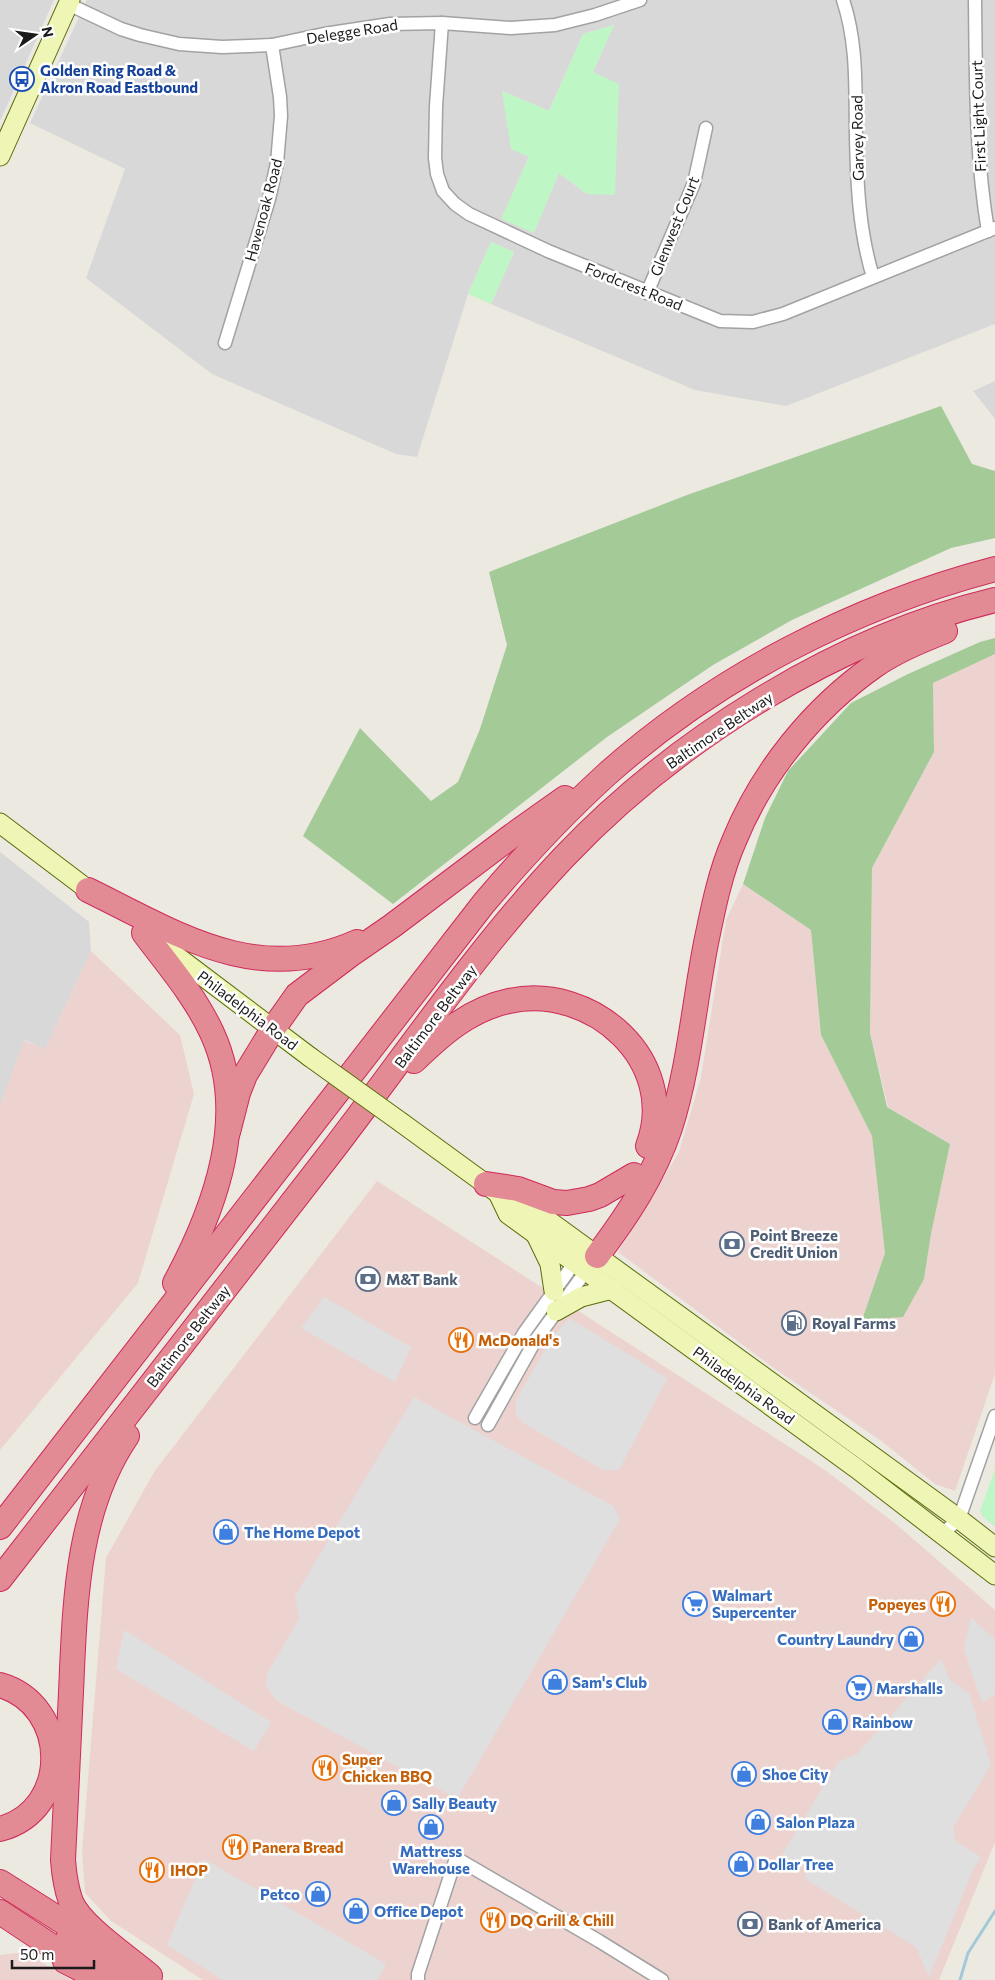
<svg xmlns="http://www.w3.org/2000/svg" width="995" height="1980" viewBox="0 0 995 1980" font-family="Commissioner,sans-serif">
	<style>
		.residential { fill: #d9d8d8; fill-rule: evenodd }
		.commercial { fill: #edd3d0 }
		.forest { fill: #a3ca97 }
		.park { fill: #bef6c6 }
		.parking { fill: #dfdfdf }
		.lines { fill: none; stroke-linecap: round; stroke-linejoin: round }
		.stream { stroke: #a3c9d9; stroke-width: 3 }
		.street-casing { stroke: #a2a2a2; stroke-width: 15 }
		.secondary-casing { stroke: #5a6c09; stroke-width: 21 }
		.highway-casing { stroke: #ce2a58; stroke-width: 26 }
		.street { stroke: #fff; stroke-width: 12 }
		.secondary { stroke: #eff6b5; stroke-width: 19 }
		.highway { stroke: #e28b95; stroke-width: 24 }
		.secondary-bridge-casing { stroke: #5a6c09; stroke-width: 21; stroke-linecap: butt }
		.secondary-bridge { stroke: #eff6b5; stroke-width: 19 }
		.labels { text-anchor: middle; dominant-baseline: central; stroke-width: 5; stroke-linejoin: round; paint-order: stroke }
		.street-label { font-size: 15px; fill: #1b1b1b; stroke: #fff }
		.transit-label { font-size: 15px; font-weight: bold; fill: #164399; stroke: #fff; text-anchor: start }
		.service-label { font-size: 15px; font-weight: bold; fill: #4e5e75; stroke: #fff; text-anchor: start }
		.food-label { font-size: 15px; font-weight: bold; fill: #c56008; stroke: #fff; text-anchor: start }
		.shop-label { font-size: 15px; font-weight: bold; fill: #366cbe; stroke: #fff; text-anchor: start }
	</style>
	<rect width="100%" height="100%" fill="#ece9e1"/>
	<g class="residential">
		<path d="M0,0H54L0,121Z"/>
		<path d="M87,0H995V324L786,406L695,390L491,304L514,252L491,242L468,294L417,457L396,454L212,374L86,278L125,169L30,123ZM614,25L593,72L587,194L559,173L534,232L502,219L529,156L502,91L549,111L583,34Z"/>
		<path d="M995,381V419L973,391Z"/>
		<path d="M0,852L89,922L91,951L45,1050L25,1040L0,1106Z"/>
	</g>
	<g class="commercial">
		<path d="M995,654V1374L955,1491L935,1484L880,1440L775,1369L618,1252L679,1152L701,1077L726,920L743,884L811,930L821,1035L872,1136L885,1253L862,1320L924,1279L931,1234L950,1144L888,1107L870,1033L872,868L934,752L933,683Z"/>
		<path d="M91,951L180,1035L194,1094L138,1283L0,1450V1105L24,1041L45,1049Z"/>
		<path d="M377,1181L825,1470L896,1524L995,1610V1842L939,1980H203L111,1921L85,1893L82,1852L106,1558L154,1472Z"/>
		<path d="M25,1952L71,1980H0V1955Z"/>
	</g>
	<g class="forest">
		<path d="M941,406L972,464L995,471V538L951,548L792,620L713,665L607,737L393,904L303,836L360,728L431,801L458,782L480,729L507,645L489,572L687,495Z"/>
		<path d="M995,638V654L933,683L934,752L872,868L870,1033L887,1107L950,1144L931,1234L924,1279L903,1317L862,1320L885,1253L872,1136L821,1035L811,930L743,884L765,818L788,771L851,703L908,674L980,642Z"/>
	</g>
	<g class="park">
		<path d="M614,25L593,72L619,84L615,195L587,194L559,173L534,233L501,219L529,157L511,149L502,91L549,111L583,34Z"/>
		<path d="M491,242L514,252L491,304L468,294Z"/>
		<path d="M995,1469V1527L983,1517L980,1511Z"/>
	</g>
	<g class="parking">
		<path d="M324,1297L411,1347L395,1382L301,1328Z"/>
		<path d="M569,1318L667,1378L619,1470H603L525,1424L516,1415V1400L553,1336Z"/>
		<path d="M414,1397L613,1506L620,1519L457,1799L277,1701L266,1686L267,1674L299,1619L295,1596Z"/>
		<path d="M971,1617L995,1640V1694L982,1703L964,1649Z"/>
		<path d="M124,1630L271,1722L254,1751L116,1669Z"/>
		<path d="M941,1659L950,1680L969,1693L991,1765L953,1827L955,1841L981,1857L973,1870L929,1977L916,1947L807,1880L803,1866L782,1855L838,1762L857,1754Z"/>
		<path d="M204,1859L386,1964L378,1980H223L167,1945Z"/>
	</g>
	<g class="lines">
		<path class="stream" d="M960,1980L968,1953L995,1911"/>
		<defs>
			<g id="street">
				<path d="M843,0C858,45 855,90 856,137C857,184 859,231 873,277"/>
				<path d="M975,0C976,77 975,155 988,231"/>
				<path d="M68,4L121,29L140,35L179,44L222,47L272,45L324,34L390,24L442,23L511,28L555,25L595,15L640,0"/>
				<path d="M442,23L436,106L435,158L437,174L443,191L455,204L469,214L548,251L720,321L753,322L783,314L995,228"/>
				<path d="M647,293L694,183L706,128"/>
				<path d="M225,343L269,199L277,163L281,116L280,97L272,45"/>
				<path d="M475,1418L524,1333L575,1262"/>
				<path d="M488,1425L535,1341L586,1271"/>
				<path d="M942,1534L959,1519L995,1416"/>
				<path d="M418,1980V1974L456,1858L599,1941L662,1980"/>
			</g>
			<g id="secondary">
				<path d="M0,156L70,0"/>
				<path d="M0,823L99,898"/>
				<path d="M159,943L310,1057"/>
				<path d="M402,1123L498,1193L520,1200L959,1519L995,1547"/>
				<path d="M498,1193L508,1214L856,1468L995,1575"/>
				<path d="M537,1237L550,1264L554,1291"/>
				<path d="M556,1311L581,1297L612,1289"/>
			</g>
			<g id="highway">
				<path d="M88,890C176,933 256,987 357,942"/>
				<path d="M144,933C168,965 195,996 212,1033C250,1115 215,1209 175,1283"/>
				<path d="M414,1061C442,1034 470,1009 509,1001C592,983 680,1061 648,1146"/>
				<path d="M228,1132L238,1093L245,1075L273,1029L297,995L350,955L392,926L513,835L565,798"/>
				<path d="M486,1184L518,1189L553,1202L567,1203L589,1199L600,1195L634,1175"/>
				<path d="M597,1256C627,1216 654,1176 670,1128C689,1069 694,1004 706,943C713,909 720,873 734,841C762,772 813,709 874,666C896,651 920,641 945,631"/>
				<path d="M127,1436C76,1511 75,1604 71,1692C68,1748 66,1804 63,1860C64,1874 66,1888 71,1902C82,1927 128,1957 150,1976"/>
				<path d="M0,1527L484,903C523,857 563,814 607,774C716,677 854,606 995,569"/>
				<path d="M0,1579C110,1437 220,1296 329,1155C406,1055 477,949 564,857C675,740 837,638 995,600"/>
				<path d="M0,1685C70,1705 72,1810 0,1829"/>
				<path d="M0,1882L92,1940"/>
				<path d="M0,1912L80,1965"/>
				<path d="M68,1939L133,1980"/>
				<path d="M65,1961L102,1980"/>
			</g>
		</defs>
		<use href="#street" class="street-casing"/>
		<use href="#secondary" class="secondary-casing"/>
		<use href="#highway" class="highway-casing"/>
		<use href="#street" class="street"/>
		<use href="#secondary" class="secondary"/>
		<use href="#highway" class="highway"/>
		<defs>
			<path id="secondary-bridge" d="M310,1057L402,1123"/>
		</defs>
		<use href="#secondary-bridge" class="secondary-bridge-casing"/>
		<use href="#secondary-bridge" class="secondary-bridge"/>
	</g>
	<defs>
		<symbol id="bus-ring" viewBox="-11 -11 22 22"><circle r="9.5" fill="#fff" stroke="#1a4fb4" stroke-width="1.5"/><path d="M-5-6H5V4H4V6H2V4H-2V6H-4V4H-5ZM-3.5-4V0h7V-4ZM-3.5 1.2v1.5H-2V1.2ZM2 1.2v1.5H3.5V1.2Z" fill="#1a4fb4"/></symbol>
		<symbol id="bank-ring" viewBox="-11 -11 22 22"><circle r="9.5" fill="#fff" stroke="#5c6f8a" stroke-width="1.5"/><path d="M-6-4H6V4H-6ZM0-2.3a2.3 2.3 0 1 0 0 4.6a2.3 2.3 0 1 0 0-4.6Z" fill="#5c6f8a"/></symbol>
		<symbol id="fuel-ring" viewBox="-11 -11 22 22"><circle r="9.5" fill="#fff" stroke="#5c6f8a" stroke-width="1.5"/><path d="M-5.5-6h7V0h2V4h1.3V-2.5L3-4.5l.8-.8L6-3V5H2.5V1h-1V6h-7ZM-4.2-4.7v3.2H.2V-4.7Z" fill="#5c6f8a"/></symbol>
		<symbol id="restaurant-ring" viewBox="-11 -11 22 22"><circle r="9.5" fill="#fff" stroke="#e8710a" stroke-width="1.5"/><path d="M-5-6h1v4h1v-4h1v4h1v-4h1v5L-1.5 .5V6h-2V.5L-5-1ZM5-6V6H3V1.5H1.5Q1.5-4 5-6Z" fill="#e8710a"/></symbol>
		<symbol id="shop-ring" viewBox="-11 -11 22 22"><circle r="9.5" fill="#fff" stroke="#3f7fe0" stroke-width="1.5"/><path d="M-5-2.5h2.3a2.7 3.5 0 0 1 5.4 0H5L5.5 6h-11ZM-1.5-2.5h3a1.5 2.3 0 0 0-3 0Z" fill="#3f7fe0"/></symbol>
		<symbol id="supermarket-ring" viewBox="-11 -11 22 22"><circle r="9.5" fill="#fff" stroke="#3f7fe0" stroke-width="1.5"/><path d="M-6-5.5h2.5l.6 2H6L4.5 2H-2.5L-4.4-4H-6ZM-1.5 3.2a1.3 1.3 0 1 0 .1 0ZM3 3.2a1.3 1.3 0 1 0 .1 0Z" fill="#3f7fe0"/></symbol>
	</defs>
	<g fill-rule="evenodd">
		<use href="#bus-ring" x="8" y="65" width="28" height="28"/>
		<use href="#bank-ring" x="718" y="1230" width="28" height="28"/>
		<use href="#bank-ring" x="354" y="1265" width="28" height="28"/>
		<use href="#fuel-ring" x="780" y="1309" width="28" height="28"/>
		<use href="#restaurant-ring" x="447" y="1326" width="28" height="28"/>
		<use href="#shop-ring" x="212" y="1518" width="28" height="28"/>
		<use href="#supermarket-ring" x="681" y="1590" width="28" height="28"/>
		<use href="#restaurant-ring" x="929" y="1590" width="28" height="28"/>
		<use href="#shop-ring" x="897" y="1625" width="28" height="28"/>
		<use href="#shop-ring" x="541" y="1668" width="28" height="28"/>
		<use href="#supermarket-ring" x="845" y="1674" width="28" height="28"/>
		<use href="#shop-ring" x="821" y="1708" width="28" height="28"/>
		<use href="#restaurant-ring" x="311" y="1754" width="28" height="28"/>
		<use href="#shop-ring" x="730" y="1760" width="28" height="28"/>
		<use href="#shop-ring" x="380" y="1789" width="28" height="28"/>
		<use href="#shop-ring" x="744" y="1808" width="28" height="28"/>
		<use href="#shop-ring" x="417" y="1813" width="28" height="28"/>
		<use href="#restaurant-ring" x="221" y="1833" width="28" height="28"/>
		<use href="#shop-ring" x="727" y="1850" width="28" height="28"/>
		<use href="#restaurant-ring" x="138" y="1856" width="28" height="28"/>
		<use href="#shop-ring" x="304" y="1880" width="28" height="28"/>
		<use href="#shop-ring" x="342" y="1897" width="28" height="28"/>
		<use href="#restaurant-ring" x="479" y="1906" width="28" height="28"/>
		<use href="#bank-ring" x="736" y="1910" width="28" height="28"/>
	</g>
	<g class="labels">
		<g class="street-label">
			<text transform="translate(352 31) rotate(-9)">Delegge Road</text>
			<text transform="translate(978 116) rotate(-92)">First Light Court</text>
			<text transform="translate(857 138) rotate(-91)">Garvey Road</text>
			<text transform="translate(263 210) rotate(-75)">Havenoak Road</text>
			<text transform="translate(674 226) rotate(-68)">Glenwest Court</text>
			<text transform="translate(634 286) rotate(22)">Fordcrest Road</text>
			<text transform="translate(719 730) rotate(-34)">Baltimore Beltway</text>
			<text transform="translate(248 1010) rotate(37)">Philadelphia Road</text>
			<text transform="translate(435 1016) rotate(-53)">Baltimore Beltway</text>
			<text transform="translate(188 1336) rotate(-52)">Baltimore Beltway</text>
			<text transform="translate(744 1385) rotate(36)">Philadelphia Road</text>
		</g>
		<g class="transit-label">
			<text x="40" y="70">Golden Ring Road &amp;<tspan x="40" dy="17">Akron Road Eastbound</tspan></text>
		</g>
		<g class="service-label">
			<text x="750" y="1235">Point Breeze<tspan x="750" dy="17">Credit Union</tspan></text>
			<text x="386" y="1279">M&amp;T Bank</text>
			<text x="812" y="1323">Royal Farms</text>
			<text x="768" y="1924">Bank of America</text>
		</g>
		<g class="food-label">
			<text x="478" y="1340">McDonald's</text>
			<text x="926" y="1604" text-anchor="end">Popeyes</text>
			<text x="342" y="1759">Super<tspan x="342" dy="17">Chicken BBQ</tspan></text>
			<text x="252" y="1847">Panera Bread</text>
			<text x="170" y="1870">IHOP</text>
			<text x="510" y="1920">DQ Grill &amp; Chill</text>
		</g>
		<g class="shop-label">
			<text x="244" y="1532">The Home Depot</text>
			<text x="712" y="1595">Walmart<tspan x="712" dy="17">Supercenter</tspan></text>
			<text x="894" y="1639" text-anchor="end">Country Laundry</text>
			<text x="572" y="1682">Sam's Club</text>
			<text x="876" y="1688">Marshalls</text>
			<text x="852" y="1722">Rainbow</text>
			<text x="762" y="1774">Shoe City</text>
			<text x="412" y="1803">Sally Beauty</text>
			<text x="776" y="1822">Salon Plaza</text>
			<text x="431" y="1851" text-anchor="middle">Mattress<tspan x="431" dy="17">Warehouse</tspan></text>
			<text x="758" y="1864">Dollar Tree</text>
			<text x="300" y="1894" text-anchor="end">Petco</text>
			<text x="374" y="1911">Office Depot</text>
		</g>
	</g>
	<g transform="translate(35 35) rotate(77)" stroke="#ffffff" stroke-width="4" paint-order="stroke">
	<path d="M0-4L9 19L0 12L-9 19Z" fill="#1b1b1b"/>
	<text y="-8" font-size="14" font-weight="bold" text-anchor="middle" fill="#1b1b1b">N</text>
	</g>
	<path d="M12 1960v8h82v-8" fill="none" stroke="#1b1b1b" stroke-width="2.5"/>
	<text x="20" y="1960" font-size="15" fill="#1b1b1b" stroke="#ffffff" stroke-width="4" paint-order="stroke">50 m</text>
</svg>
